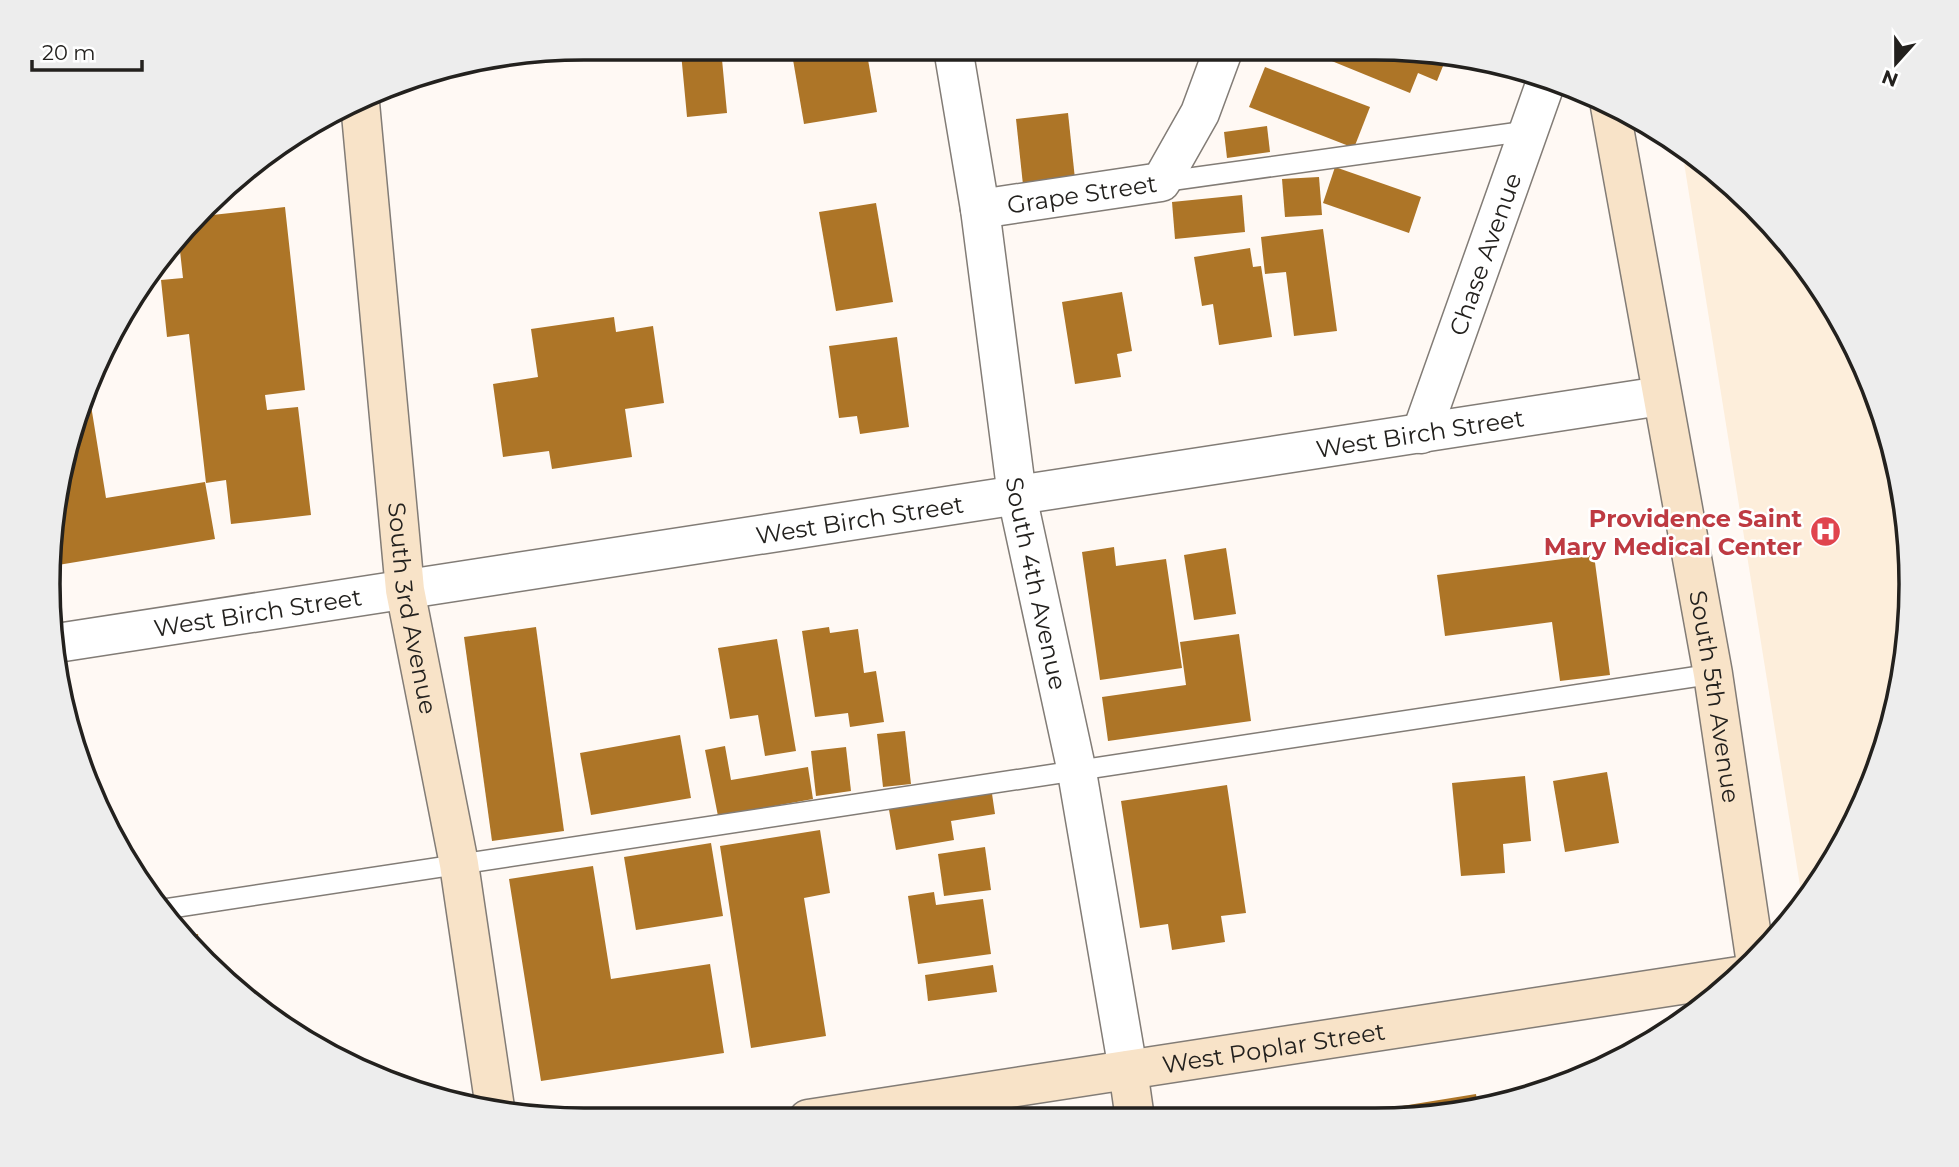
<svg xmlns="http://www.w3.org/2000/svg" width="1959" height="1167" viewBox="0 0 1959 1167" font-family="Montserrat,sans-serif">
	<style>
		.medical { fill: #fdeedb }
		.building { fill: #ad7527 }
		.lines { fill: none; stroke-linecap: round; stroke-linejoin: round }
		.lane-casing { stroke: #827c76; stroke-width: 22 }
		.street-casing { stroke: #827c76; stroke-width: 41 }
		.secondary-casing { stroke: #827c76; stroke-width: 41 }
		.lane { stroke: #fff; stroke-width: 19 }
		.street { stroke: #fff; stroke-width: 38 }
		.secondary { stroke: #f8e3c8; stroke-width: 38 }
		.labels { text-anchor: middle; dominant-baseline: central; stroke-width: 5; stroke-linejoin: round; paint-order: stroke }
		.street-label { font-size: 24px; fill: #23211e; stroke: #fff }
		.health-label { font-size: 24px; font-weight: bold; fill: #be3a42; stroke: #fff; text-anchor: end }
		.rim { fill: none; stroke: #23211e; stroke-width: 3.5 }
	</style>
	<rect width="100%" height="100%" fill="#fff9f4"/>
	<path class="medical" d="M1681,144L1755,205L1822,286L1871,379L1902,479L1912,584L1901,689L1871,789L1821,882L1807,897L1802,898Z"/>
	<g class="building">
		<path d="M791,48H866L877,112L804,124Z"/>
		<path d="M1005,48H1047V50L1006,55Z"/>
		<path d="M1319,48H1411L1447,56L1437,81L1418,73L1410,93L1317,55Z"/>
		<path d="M721,49L727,113L687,117L681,53Z"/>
		<path d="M1265,67L1370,107L1354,148L1249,107Z"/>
		<path d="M1068,113L1075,179L1023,185L1016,119Z"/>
		<path d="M1267,126L1270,152L1227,158L1224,132Z"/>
		<path d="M1335,167L1421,197L1409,233L1323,203Z"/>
		<path d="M1319,177L1322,215L1285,217L1282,179Z"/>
		<path d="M1242,195L1245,232L1175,239L1172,202Z"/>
		<path d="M876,203L893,302L836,311L819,212Z"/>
		<path d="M285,207L305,390L265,395L267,410L298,407L311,515L231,524L226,480L206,483L189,334L167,337L161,280L183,278L179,242L203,216Z"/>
		<path d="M1323,229L1337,331L1294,336L1286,272L1265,274L1261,237Z"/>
		<path d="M1250,248L1253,267L1261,266L1272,337L1219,345L1213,304L1202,306L1194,257Z"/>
		<path d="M1122,292L1132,351L1117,354L1121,377L1075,384L1062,302Z"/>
		<path d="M614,317L616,332L653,326L664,403L625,409L632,457L552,469L549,451L503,457L493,384L538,377L531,329Z"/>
		<path d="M897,337L909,427L860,434L857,416L839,418L829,346Z"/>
		<path d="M88,387L106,498L205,482L215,539L52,566L51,560L76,412Z"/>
		<path d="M1114,547L1116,566L1166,559L1182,668L1100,680L1082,552Z"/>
		<path d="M1226,548L1236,614L1194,620L1184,555Z"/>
		<path d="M1594,555L1610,675L1560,681L1552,622L1445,636L1437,575Z"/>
		<path d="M1911,595L1907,628H1906L1902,596Z"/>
		<path d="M536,627L564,831L492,841L464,637Z"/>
		<path d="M829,627L830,633L858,629L864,673L876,671L884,722L850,727L848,713L815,717L802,631Z"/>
		<path d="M1239,634L1251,721L1108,741L1102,697L1186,685L1180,642Z"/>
		<path d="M777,639L796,751L765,756L758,715L730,719L718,648Z"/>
		<path d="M905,731L911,784L883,787L877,734Z"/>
		<path d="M680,735L691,798L591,815L580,753Z"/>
		<path d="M725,746L731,780L808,767L813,799L718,816L705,750Z"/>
		<path d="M846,747L851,791L816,796L811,751Z"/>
		<path d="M1607,772L1619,843L1565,852L1553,781Z"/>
		<path d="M1525,776L1531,841L1503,844L1505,873L1461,876L1452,783Z"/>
		<path d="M1227,785L1246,913L1221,916L1225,942L1172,950L1168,924L1140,928L1121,801Z"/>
		<path d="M991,787L995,814L951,821L954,840L896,850L888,804Z"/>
		<path d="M820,830L830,893L804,898L826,1036L751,1048L720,846Z"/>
		<path d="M711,843L723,916L636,930L624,857Z"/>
		<path d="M985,847L991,890L944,896L938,854Z"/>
		<path d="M593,866L611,979L710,964L724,1053L541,1081L509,879Z"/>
		<path d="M934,892L936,905L983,899L991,954L918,964L908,896Z"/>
		<path d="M198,934L200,949L186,936Z"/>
		<path d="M993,965L997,992L928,1001L925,975Z"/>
		<path d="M1476,1094L1478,1107L1411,1119H1322Z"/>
	</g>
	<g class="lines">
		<defs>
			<g id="lane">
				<path d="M1161,182L1527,131"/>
				<path d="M158,910L1713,674"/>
			</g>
			<g id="street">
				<path id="s1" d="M953,48L980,209L1017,496L1077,772L1128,1070"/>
				<path id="s2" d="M980,209L1161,182L1200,113L1224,48"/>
				<path id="s3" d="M1421,434L1548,76"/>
				<path id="s4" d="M57,643L1661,396"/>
			</g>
			<g id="secondary">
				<path id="s5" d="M360,103L405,590L459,864L495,1108"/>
				<path id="s6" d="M1610,106L1713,674L1755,957"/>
				<path d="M1128,1070L1135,1119"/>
				<path id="s7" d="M808,1119L1739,976"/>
			</g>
		</defs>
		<use href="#lane" class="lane-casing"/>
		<use href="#street" class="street-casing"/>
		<use href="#secondary" class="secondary-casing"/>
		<use href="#lane" class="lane"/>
		<use href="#street" class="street"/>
		<use href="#secondary" class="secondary"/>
	</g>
	<defs>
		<symbol id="hospital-disc" viewBox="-11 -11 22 22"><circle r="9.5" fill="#e0444e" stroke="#fff"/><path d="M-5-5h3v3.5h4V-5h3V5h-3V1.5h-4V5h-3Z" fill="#fff"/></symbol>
	</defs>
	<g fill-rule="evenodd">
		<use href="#hospital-disc" x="1808" y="514" width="35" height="35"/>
	</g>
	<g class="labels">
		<g class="street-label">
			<text stroke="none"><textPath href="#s2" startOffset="103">Grape Street</textPath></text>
			<text stroke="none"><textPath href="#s3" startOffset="191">Chase Avenue</textPath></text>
			<text stroke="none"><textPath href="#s4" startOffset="1379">West Birch Street</textPath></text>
			<text stroke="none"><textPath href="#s4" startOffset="812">West Birch Street</textPath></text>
			<text stroke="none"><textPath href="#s1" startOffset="542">South 4th Avenue</textPath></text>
			<text stroke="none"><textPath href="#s5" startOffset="508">South 3rd Avenue</textPath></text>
			<text stroke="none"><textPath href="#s4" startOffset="203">West Birch Street</textPath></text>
			<text stroke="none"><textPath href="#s6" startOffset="600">South 5th Avenue</textPath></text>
			<text stroke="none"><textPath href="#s7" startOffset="471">West Poplar Street</textPath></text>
		</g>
		<g class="health-label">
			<text x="1802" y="518">Providence Saint<tspan x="1802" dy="28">Mary Medical Center</tspan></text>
		</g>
	</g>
	<path d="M0 0H1959V1167H0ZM584 60H1375A524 524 0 0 1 1899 584V584A524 524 0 0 1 1375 1108H584A524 524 0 0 1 60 584V584A524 524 0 0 1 584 60Z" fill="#ededed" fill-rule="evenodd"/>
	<path class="rim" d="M584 60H1375A524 524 0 0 1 1899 584V584A524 524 0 0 1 1375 1108H584A524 524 0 0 1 60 584V584A524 524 0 0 1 584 60Z"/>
	<g transform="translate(1896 63) rotate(201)" stroke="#ffffff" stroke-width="5" paint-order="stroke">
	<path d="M0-5L12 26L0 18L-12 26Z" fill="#23211e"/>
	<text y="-10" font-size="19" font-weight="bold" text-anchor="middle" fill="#23211e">N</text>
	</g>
	<path d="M32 60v10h110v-10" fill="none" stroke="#23211e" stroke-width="3.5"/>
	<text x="42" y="60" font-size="21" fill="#23211e" stroke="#ffffff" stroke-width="5" paint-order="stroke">20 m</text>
</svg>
